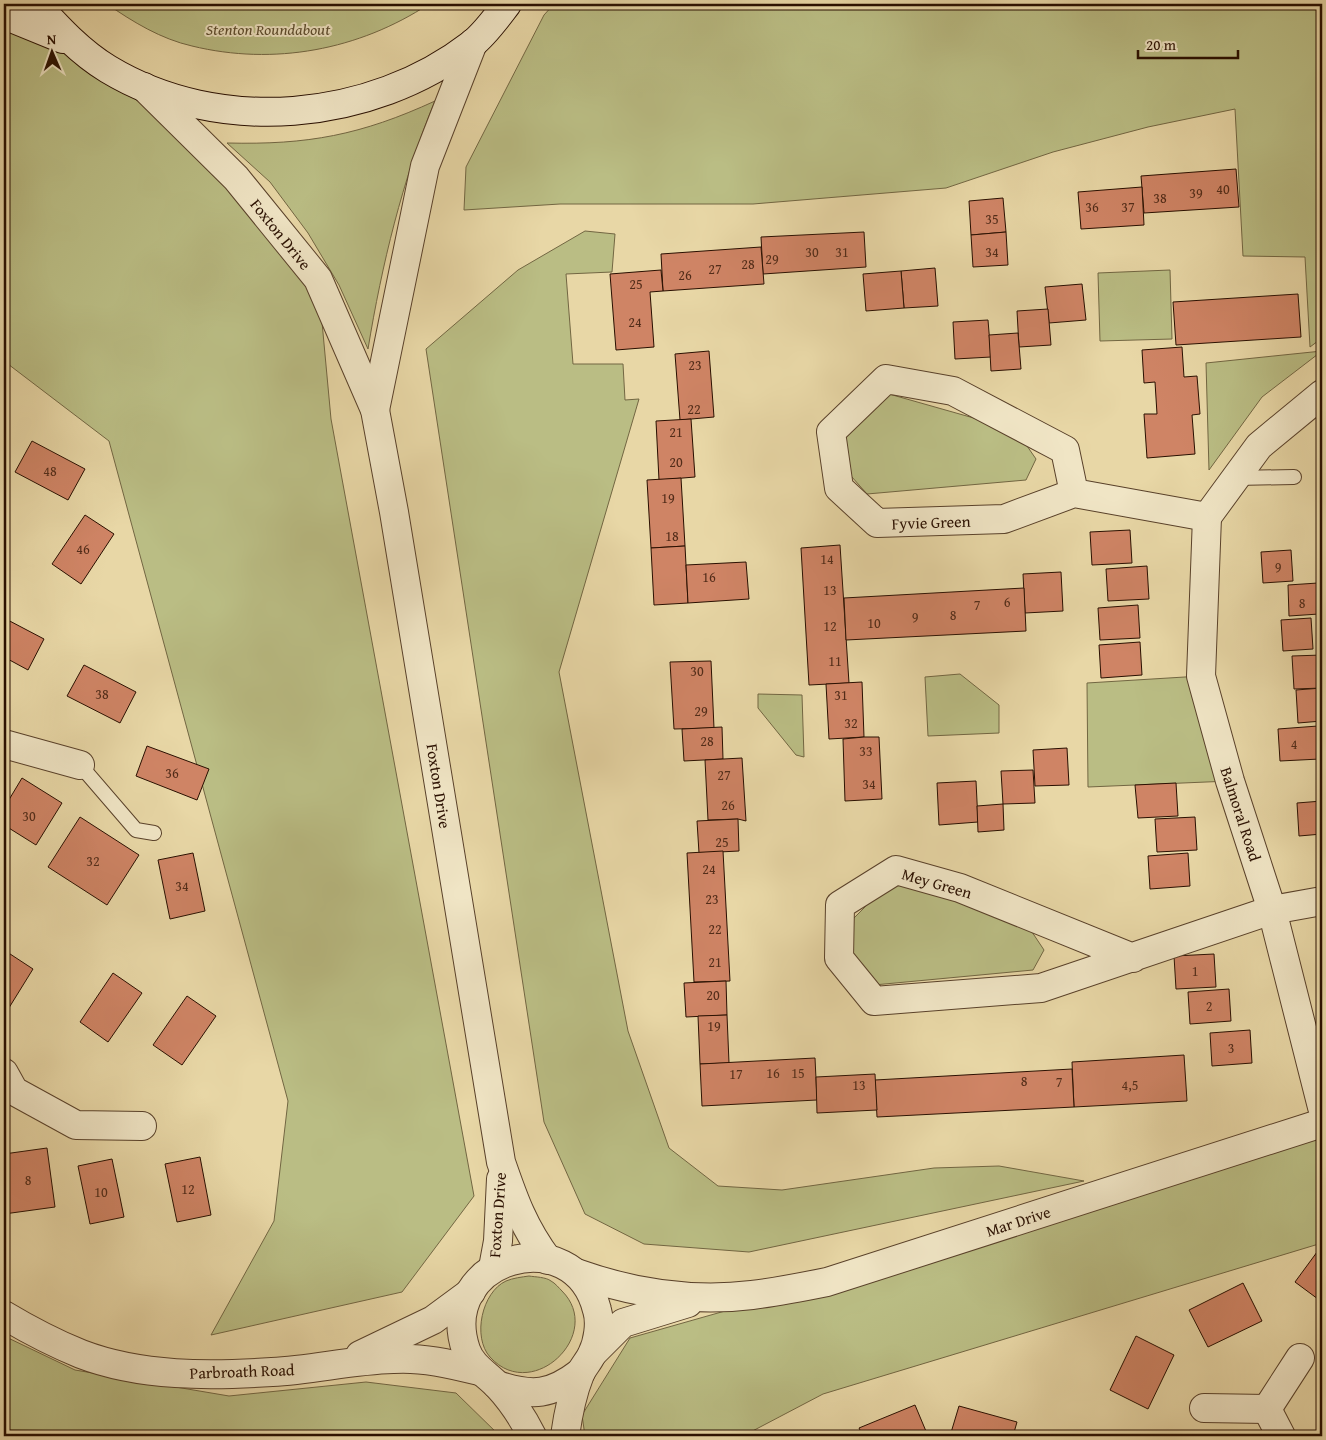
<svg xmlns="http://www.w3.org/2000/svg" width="1326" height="1440" viewBox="0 0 1326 1440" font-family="'Gentium Book Plus',serif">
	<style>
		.green { fill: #babd84; stroke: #726642 }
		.building { fill: #cf8465; stroke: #290f00 }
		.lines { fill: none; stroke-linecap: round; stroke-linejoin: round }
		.lane-casing { stroke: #59412a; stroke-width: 16 }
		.street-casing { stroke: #59412a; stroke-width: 30 }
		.secondary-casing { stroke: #290f00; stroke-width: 30 }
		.lane { stroke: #f0e5c5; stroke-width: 14 }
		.street { stroke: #f0e5c5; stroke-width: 28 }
		.secondary { stroke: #f0e5c5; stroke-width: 28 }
		.labels { text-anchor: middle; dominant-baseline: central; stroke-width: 4; stroke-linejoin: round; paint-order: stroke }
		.number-label { font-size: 14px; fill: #522c19 }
		.park-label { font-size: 16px; font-style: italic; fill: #5c4c2e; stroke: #f0e5c5 }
		.street-label { font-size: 16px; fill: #290f00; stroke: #f0e5c5 }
	</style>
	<rect width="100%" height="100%" fill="#e8d7a6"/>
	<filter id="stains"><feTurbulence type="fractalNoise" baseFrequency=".004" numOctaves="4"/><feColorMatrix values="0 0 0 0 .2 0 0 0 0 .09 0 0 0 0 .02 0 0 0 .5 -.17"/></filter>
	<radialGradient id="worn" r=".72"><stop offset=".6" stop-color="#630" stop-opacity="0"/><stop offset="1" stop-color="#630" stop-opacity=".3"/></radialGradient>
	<g class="green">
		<path d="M107,4H429C359,50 274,66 192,46C161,39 133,22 107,4Z"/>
		<path d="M554,4H1322V338L1310,347L1305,257L1243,256L1235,109L1148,127L1053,152L946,188L753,204H560L464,210L466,167L544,15Z"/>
		<path d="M4,15L108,69L318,279L331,419L474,1196L402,1292L211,1335L274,1221L288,1101L109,441L4,361Z"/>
		<path d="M435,101C402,181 382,264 368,349L339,285L308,233L270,182L227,143C308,145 361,135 435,101Z"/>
		<path d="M585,231L615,234L612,272L566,274L573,364H623L625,400L639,399L559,672L628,1031L669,1148L718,1186L782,1190L934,1168L999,1166L1084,1181L749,1252L644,1244L585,1214L544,1122L426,349L518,270Z"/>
		<path d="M1170,270L1172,339L1100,341L1098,273Z"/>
		<path d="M1322,351L1262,397L1209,470L1206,363Z"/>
		<path d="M882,392L1016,430L1036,459L1026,480L867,494L844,468L838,435Z"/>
		<path d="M960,674L999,705V733L928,736L925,677Z"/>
		<path d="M1201,676L1230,781L1088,787L1087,683Z"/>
		<path d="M758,694L802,695L804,757L796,755L758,708Z"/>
		<path d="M890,882L1024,920L1044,950L1033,970L874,985L852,959L846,926Z"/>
		<path d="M1322,1123V1243L823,1394L743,1436H585L582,1415L630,1338L827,1282Z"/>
		<path d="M529,1276C535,1277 546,1277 551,1281C555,1283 559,1288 562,1291C605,1334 532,1404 490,1357C472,1337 482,1292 506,1281C513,1278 522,1277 529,1276Z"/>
		<path d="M4,1336L75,1370L229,1396L366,1382L456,1393L500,1436H118L87,1431L4,1430Z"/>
	</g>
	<g class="building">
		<path d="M1236,169L1239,207L1144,213L1141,176Z"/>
		<path d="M1142,187L1144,225L1081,229L1078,192Z"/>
		<path d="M1003,198L1006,232L971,235L969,201Z"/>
		<path d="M864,232L866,267L763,274L761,237Z"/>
		<path d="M1006,232L1008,265L973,267L971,235Z"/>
		<path d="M761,247L764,284L663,291L661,254Z"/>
		<path d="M935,268L938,306L904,308L901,271Z"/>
		<path d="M661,270L663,291L650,292L654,347L616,350L610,274Z"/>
		<path d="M901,271L904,308L866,311L863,274Z"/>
		<path d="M1082,284L1086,320L1049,323L1045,287Z"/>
		<path d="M1298,294L1301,337L1176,345L1173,302Z"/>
		<path d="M1048,309L1051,345L1019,347L1017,311Z"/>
		<path d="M988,320L991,357L955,359L953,322Z"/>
		<path d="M1018,333L1021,369L991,371L989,335Z"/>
		<path d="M1182,347L1184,377L1197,376L1200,414L1192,415L1195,454L1147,458L1144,414H1157L1155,382L1144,383L1142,350Z"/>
		<path d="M709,351L714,417L680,420L675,354Z"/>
		<path d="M691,419L695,477L659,480L656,421Z"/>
		<path d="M32,441L85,469L68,500L15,472Z"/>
		<path d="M1317,446H1322V476L1318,477Z"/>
		<path d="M681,478L685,546L651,548L647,480Z"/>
		<path d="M85,515L114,534L81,584L52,564Z"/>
		<path d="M1130,530L1132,563L1092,565L1090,532Z"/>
		<path d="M840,545L849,683L809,685L801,548Z"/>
		<path d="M685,546L688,603L654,605L651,548Z"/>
		<path d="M1291,550L1293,581L1263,583L1261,552Z"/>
		<path d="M746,562L749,599L688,603L686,565Z"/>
		<path d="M1147,566L1149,599L1108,601L1106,569Z"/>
		<path d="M1061,572L1063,611L1025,613L1023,574Z"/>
		<path d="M1318,583L1319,614L1289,616L1288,585Z"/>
		<path d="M1024,588L1026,631L846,640L844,598Z"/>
		<path d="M1138,605L1140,638L1100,640L1098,608Z"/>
		<path d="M4,618L44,639L28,670L4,657Z"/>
		<path d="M1311,618L1313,649L1283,651L1281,620Z"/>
		<path d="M1140,642L1142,675L1101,678L1099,645Z"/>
		<path d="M1322,655V688L1294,689L1292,656Z"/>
		<path d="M711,661L714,728L674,729L670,662Z"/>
		<path d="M84,665L136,692L120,723L67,696Z"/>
		<path d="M862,682L864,737L829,739L826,684Z"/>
		<path d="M1322,688V721L1298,723L1296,690Z"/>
		<path d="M1318,726L1320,759L1280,761L1278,729Z"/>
		<path d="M722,727L723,759L684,761L682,729Z"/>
		<path d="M864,737H879L882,799L845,801L843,739Z"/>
		<path d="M147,746L209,769L197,800L136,776Z"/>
		<path d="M1067,748L1069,785L1035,786L1033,750Z"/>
		<path d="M742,758L746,821L738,819L708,820L705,760Z"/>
		<path d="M1033,770L1035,803L1003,804L1001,771Z"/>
		<path d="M22,778L62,803L36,845L4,825V808Z"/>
		<path d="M976,781L978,822L939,825L937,783Z"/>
		<path d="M1176,783L1178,816L1138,818L1135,785Z"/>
		<path d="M1322,801V834L1299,836L1297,803Z"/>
		<path d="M1003,804L1004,830L978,832L977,806Z"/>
		<path d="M80,817L139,855L107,905L48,867Z"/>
		<path d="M1195,817L1197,850L1157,852L1155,819Z"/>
		<path d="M738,819L739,851L699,853L697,821Z"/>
		<path d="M723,851L730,981L694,982L687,853Z"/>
		<path d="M193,853L205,911L170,919L158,860Z"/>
		<path d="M1188,853L1190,886L1150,889L1148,856Z"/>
		<path d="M4,950L33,969L7,1011L4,1009Z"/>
		<path d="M1214,954L1216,987L1176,989L1174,956Z"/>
		<path d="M113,973L142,993L108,1042L80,1022Z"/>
		<path d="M726,981L727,1015L686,1017L684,983Z"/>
		<path d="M1229,989L1231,1021L1190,1024L1188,992Z"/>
		<path d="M187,996L216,1016L182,1065L153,1045Z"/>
		<path d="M727,1015L729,1063L700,1064L698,1016Z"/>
		<path d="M1250,1030L1252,1063L1212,1066L1210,1033Z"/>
		<path d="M1184,1055L1187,1101L1074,1107L1072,1062Z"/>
		<path d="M815,1058L817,1100L702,1106L700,1064Z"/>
		<path d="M1072,1069L1074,1107L877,1117L875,1080Z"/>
		<path d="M875,1074L877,1110L817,1113L816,1077Z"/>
		<path d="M47,1148L55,1207L4,1214V1154Z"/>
		<path d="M200,1157L211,1215L177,1222L165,1164Z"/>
		<path d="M112,1159L124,1217L90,1224L78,1166Z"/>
		<path d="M1320,1248L1322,1250V1302L1295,1282Z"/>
		<path d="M1243,1283L1262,1321L1208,1347L1189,1310Z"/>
		<path d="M1136,1336L1174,1355L1148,1409L1110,1390Z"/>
		<path d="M915,1405L928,1436H863L859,1428Z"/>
		<path d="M959,1406L1017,1422L1013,1436H950Z"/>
	</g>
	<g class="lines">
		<defs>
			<g id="lane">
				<path d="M1235,478L1294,477"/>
				<path d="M80,765L136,830L154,833"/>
			</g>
			<g id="street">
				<path d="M144,87L236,178L318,279L375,410L394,512L501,1162C514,1200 524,1228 548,1260"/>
				<path d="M375,410L425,166L473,43"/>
				<path d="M1074,493L1065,450L953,391L886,379L831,432L839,488L877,523L1004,519L1074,493L1207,517"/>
				<path d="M1207,517L1201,676L1230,781L1272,910L1322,1107"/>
				<path d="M1207,517L1259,446L1322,394"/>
				<path d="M4,744L80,765"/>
				<path d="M1133,958L960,888L896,870L840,905L839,958L874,1001L1041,988L1272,910L1322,901"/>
				<path d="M4,1073L14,1091L76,1125L142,1126"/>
				<path d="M493,1268L498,1241L501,1179"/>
				<path d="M576,1273C632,1293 692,1302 752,1295C777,1292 802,1287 827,1282L1322,1123"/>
				<path d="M4,1315C29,1330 54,1343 81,1354C141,1377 210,1376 272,1372C313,1370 352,1360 393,1359C422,1357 451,1364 479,1371"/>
				<path d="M593,1353L623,1323L688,1303"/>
				<path d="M360,1355L433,1320L471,1292"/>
				<path d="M497,1385C533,1397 551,1395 581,1372"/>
				<path d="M1204,1408L1267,1409L1300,1358"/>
				<path d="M1267,1409L1281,1436"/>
				<path d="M532,1436C523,1418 512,1401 498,1386C487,1374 472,1367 466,1350C435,1258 574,1218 597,1310C601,1323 598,1342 592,1354C589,1361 583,1367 580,1374C572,1394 568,1414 565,1436"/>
			</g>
			<g id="secondary">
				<path d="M36,4C58,28 80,52 108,69C219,136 371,122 472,44C485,34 497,17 507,4"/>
				<path d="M4,15L63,39"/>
			</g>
		</defs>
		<use href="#lane" class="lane-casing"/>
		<use href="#street" class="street-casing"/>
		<use href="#secondary" class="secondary-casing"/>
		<use href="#lane" class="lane"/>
		<use href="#street" class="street"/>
		<use href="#secondary" class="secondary"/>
	</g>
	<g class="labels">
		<g class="number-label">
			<text x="1223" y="189">40</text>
			<text x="1196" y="193">39</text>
			<text x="1160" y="198">38</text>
			<text x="1092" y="207">36</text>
			<text x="1128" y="207">37</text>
			<text x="992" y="219">35</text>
			<text x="812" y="252">30</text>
			<text x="842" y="252">31</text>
			<text x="992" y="252">34</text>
			<text x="772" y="259">29</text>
			<text x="748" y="264">28</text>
			<text x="715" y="269">27</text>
			<text x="685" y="275">26</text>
			<text x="636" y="284">25</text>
			<text x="635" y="322">24</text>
			<text x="695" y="365">23</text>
			<text x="694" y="409">22</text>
			<text x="676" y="432">21</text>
			<text x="676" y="462">20</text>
			<text x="50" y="471">48</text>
			<text x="668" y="498">19</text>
			<text x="672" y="536">18</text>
			<text x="83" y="549">46</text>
			<text x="827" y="559">14</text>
			<text x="1278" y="567">9</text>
			<text x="709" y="577">16</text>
			<text x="830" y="590">13</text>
			<text x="1007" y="602">6</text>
			<text x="1302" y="603">8</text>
			<text x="977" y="605">7</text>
			<text x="953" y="615">8</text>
			<text x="915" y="617">9</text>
			<text x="874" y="623">10</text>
			<text x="830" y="626">12</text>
			<text x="835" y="661">11</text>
			<text x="697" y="671">30</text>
			<text x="102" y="694">38</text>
			<text x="841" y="695">31</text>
			<text x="701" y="711">29</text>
			<text x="851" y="723">32</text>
			<text x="707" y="741">28</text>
			<text x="1294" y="744">4</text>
			<text x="866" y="751">33</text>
			<text x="172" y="773">36</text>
			<text x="724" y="775">27</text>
			<text x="869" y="784">34</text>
			<text x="728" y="805">26</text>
			<text x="29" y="816">30</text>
			<text x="722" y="842">25</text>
			<text x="93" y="861">32</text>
			<text x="709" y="869">24</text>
			<text x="182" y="886">34</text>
			<text x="712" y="899">23</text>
			<text x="715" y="929">22</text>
			<text x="715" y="962">21</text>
			<text x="1195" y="971">1</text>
			<text x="713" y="995">20</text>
			<text x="1209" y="1006">2</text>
			<text x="714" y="1026">19</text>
			<text x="1231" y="1048">3</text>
			<text x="773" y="1073">16</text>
			<text x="798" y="1073">15</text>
			<text x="736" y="1074">17</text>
			<text x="1024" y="1081">8</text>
			<text x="1059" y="1082">7</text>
			<text x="859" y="1085">13</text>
			<text x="1130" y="1085">4,5</text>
			<text x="28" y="1180">8</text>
			<text x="188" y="1189">12</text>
			<text x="101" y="1192">10</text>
		</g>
		<g class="park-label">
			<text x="268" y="29">Stenton Roundabout</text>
		</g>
		<g class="street-label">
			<text transform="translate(281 234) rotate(51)">Foxton Drive</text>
			<text transform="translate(931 522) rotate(-2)">Fyvie Green</text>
			<text transform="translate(439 786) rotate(81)">Foxton Drive</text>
			<text transform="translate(1241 814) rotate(72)">Balmoral Road</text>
			<text transform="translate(937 883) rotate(16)">Mey Green</text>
			<text transform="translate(497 1215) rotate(-86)">Foxton Drive</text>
			<text transform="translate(1018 1221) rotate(-18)">Mar Drive</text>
			<text transform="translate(242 1371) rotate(-2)">Parbroath Road</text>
		</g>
	</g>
	<rect width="1326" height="1440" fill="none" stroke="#e8d7a6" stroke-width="20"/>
	<rect x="5" y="5" width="1316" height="1430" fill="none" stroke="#290f00" stroke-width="2.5"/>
	<rect x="10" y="10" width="1306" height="1420" fill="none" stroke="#290f00"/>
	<g transform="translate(52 52) rotate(358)" stroke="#f0e5c5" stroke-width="4" paint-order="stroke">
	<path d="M0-4L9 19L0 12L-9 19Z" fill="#290f00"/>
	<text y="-8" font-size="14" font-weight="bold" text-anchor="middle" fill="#290f00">N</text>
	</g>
	<path d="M1138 50v8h100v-8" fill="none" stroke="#290f00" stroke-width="2.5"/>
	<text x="1146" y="50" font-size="15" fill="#290f00" stroke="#f0e5c5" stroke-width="4" paint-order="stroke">20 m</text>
	<rect width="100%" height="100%" filter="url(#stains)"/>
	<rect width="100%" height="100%" fill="url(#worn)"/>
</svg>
